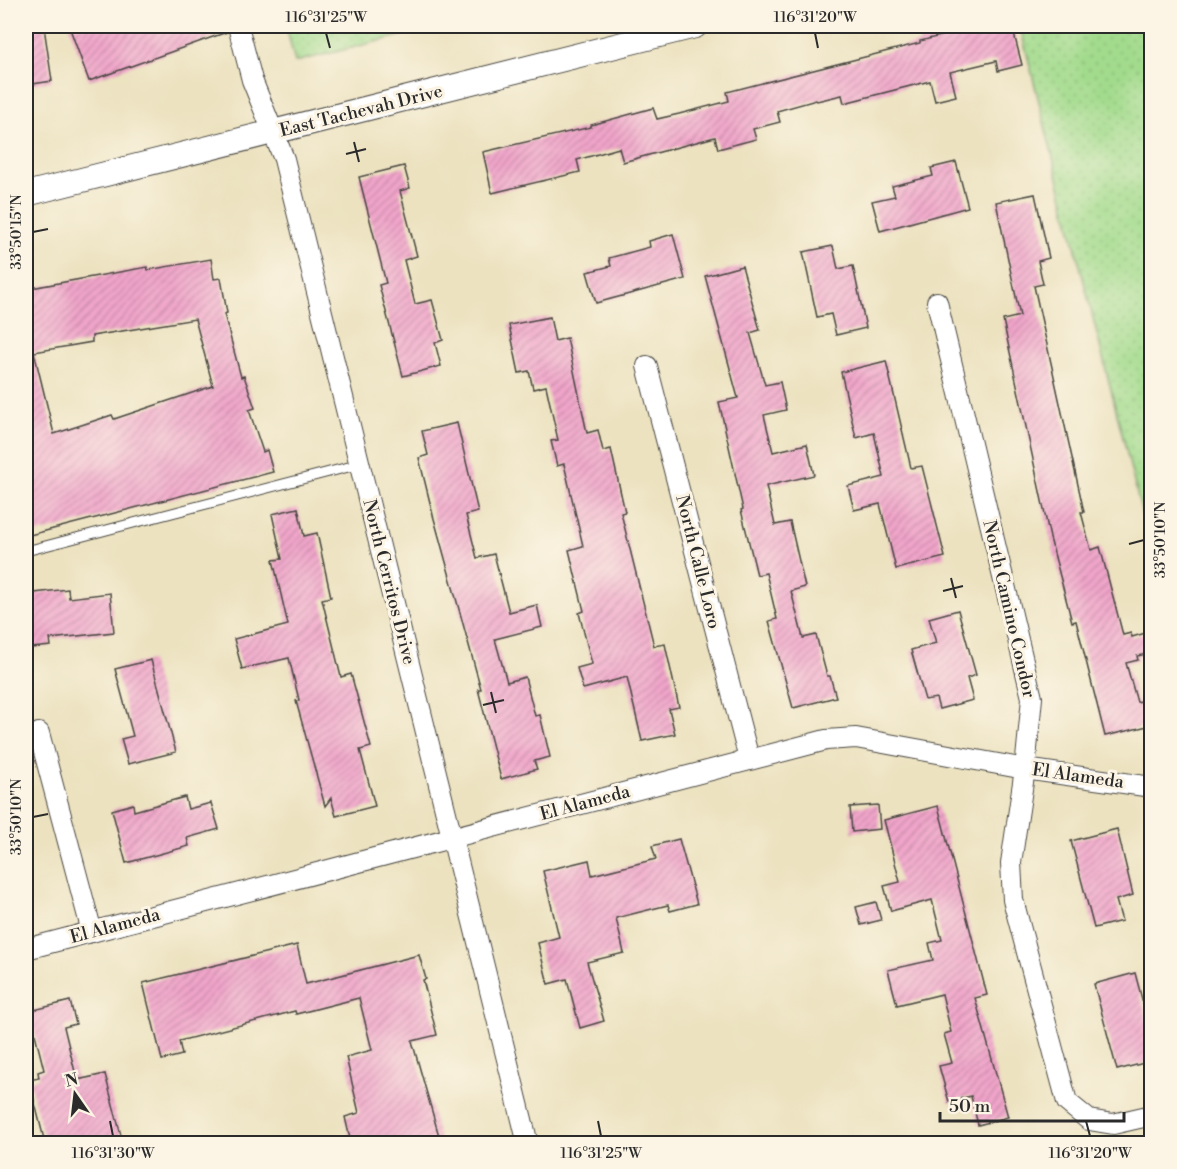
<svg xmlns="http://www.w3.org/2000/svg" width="1177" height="1169" viewBox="0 0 1177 1169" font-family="'Libre Bodoni',serif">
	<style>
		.grass { fill: url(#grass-dots); stroke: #67835c; stroke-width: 1.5 }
		.building { fill: url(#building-hatch); fill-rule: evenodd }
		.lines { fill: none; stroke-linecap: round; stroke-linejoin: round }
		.service-casing { stroke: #484641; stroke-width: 11 }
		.minor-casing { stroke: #484641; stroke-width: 22 }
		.tertiary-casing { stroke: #484641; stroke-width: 26 }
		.service { stroke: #fff; stroke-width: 9 }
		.minor { stroke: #fff; stroke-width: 20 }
		.tertiary { stroke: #fff; stroke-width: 24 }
		.ticks { fill: none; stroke: #2b2b2b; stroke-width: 2 }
		.labels { text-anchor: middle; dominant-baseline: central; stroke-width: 6; stroke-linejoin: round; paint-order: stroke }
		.street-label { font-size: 18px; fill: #2b2b2b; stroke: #fcf5e5 }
		.neatline { fill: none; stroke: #2b2b2b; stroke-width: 2 }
		.ticks-label { font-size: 15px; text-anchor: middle; fill: #2b2b2b }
	</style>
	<defs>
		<pattern id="grass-dots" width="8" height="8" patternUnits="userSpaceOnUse" patternTransform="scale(1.5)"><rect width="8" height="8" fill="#a3db8d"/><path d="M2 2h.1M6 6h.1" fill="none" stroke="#8cbc7a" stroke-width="1.8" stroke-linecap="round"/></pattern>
		<pattern id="building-hatch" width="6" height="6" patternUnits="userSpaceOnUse" patternTransform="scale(1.5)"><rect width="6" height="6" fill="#f1a5ca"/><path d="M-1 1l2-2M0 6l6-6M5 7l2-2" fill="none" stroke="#c387a4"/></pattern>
	</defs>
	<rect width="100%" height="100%" fill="#fcf5e5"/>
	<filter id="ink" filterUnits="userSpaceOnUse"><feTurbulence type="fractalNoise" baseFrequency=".0167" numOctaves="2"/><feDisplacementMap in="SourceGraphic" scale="12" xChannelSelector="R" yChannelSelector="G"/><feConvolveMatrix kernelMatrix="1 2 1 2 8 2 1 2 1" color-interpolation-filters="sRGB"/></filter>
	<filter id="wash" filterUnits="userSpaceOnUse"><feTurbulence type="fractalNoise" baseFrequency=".008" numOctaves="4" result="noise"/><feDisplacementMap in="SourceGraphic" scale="24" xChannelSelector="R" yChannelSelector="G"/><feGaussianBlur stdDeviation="1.35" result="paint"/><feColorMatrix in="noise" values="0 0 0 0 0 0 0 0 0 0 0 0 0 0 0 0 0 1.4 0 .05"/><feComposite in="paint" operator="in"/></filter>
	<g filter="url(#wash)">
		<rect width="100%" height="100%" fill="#ece2c0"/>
		<g class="grass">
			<path d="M286,26H439L295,62Z"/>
			<path d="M1020,26H1151V550Z"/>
		</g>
		<g id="blocks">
			<g class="building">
				<path d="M69,26H226L227,32L89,81Z"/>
				<path d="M981,26H1012L1022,65L998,71L996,61L950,72L956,96L935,101L930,81L844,103L842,95L817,101L816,100L777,111L780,122L753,129L756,139L718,149L715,137L623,162L619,148L577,160L580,172L492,193L483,152L591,127V125L653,108L657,119L679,114L729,101L727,92L920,43V41Z"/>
				<path d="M44,27L52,81L26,85V30Z"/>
				<path d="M956,162L968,207L880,231L872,201L895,196L892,186L933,176L931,168Z"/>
				<path d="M404,166L410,188L400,191L417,256L404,260L415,304L432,300L443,340L435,343L441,366L403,376L379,285L386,283L359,177Z"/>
				<path d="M1035,194L1049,258L1038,261L1043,284L1034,286L1084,512H1081L1091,550L1100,547L1123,635L1131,633L1132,637L1152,631V653L1137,656L1138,660L1126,663L1137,702L1145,700L1152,725L1105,736L1076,621L1072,622L1050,538L1003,320L1020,316L996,202Z"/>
				<path d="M673,234L685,279L596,303L587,272L611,266L609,258L650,247L649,241Z"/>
				<path d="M833,246L838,269L853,266L866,328L836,335L831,314L817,317L803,252Z"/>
				<path d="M211,259L214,279L221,278L227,313L224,314L241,377L244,376L255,408L249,410L263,452L267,450L273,472L26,536V289L147,267L148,270ZM195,319L213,386L114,419L112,415L54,434L34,352L92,342V336Z"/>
				<path d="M742,266L760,330L750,333L765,385L780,382L786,410L764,415L773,452L807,444L814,475L766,486L775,525L790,522L805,587L791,591L803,638L816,635L827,676H830L836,697L793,708L769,621L777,619L766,573L757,575L741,510L743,509L719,402L738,398L705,276Z"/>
				<path d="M550,317L555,341L567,338L587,433L598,430L603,451L611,449L625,512L621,513L654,646L665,644L679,707L669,709L675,734L642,741L627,677L583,689L577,668L592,664L579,613L584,611L569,550L583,546L564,464L557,466L551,441L558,440L546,386L533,389L529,371L519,373L509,325Z"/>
				<path d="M886,361L911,468L922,466L945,557L896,569L880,504L854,510L848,486L884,477L874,433L856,438L841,372Z"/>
				<path d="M457,423L478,512L466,515L477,558L494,554L509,612L537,605L542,627L495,639L507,682L525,677L535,716L540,715L550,757L534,761L537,769L501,779L478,689H481L433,515L419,458L428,455L422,431Z"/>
				<path d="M298,508L304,536L317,533L331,597L322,599L341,677L351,674L371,747L360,750L375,806L336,816L331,798L325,806L296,701L299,700L289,658L242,669L234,639L288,625L273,560L282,559L272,514Z"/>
				<path d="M68,589L69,598L110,593L114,632L50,639L51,646L31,648L26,594Z"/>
				<path d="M958,610L976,675L967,678L973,700L939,709L936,698L925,700L911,650L936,643L929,618Z"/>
				<path d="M151,660L176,752L128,764L121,739L133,736L115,669Z"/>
				<path d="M185,797L188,809L211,803L219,829L187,838L189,846L126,863L112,810L133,804L134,811Z"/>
				<path d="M878,805L880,829L852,832L850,807Z"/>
				<path d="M938,806L987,995L975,998L1008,1117L978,1125L971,1096L949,1102L939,1066L952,1063L944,1034L951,1032L942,994L897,1005L888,970L933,960L929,943L942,940L932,900L891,911L884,886L900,882L884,820Z"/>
				<path d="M1117,829L1133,895L1116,900L1122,921L1094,928L1071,841Z"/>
				<path d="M679,839L697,904L670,911L668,905L616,918L624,953L587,962L604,1021L580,1028L567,979L548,984L538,943L559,937L543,871L589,860L592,875L656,859L652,846Z"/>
				<path d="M876,902L881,920L861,925L856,907Z"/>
				<path d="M297,945L306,984L419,955L426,979L423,980L437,1035L412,1041L441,1143H351L345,1117L359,1113L346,1057L372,1050L359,998L296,1014L295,1011L179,1041L182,1055L162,1060L143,983Z"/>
				<path d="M1135,973L1152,1037V1061L1117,1070L1094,984Z"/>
				<path d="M70,1001L76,1024L64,1027L77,1080L105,1074L123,1143H45L29,1080L39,1078L38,1072L44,1070L34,1030L26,1032V1012Z"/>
			</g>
		</g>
	</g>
	<g filter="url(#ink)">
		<use href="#blocks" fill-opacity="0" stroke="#484641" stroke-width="1.5"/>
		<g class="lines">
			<defs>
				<path id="service" d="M26,551L360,464"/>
				<g id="minor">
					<path d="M238,26L252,80L284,159L528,1144"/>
					<path d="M937,302L1032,698L1025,769L1011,863L1013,900L1067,1102L1089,1120L1113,1124L1152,1115"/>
					<path d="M647,366L749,759"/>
					<path d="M39,733L92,932"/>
					<path d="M26,949L826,740L856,738L1025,769L1152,787"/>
				</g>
				<path id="tertiary" d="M26,194L695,26"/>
			</defs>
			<use href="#service" class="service-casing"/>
			<use href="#minor" class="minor-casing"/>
			<use href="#tertiary" class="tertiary-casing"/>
			<use href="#service" class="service"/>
			<use href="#minor" class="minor"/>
			<use href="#tertiary" class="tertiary"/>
		</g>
	</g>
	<path class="ticks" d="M326,33L330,48M815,33L818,48M354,142L359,162M346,154L366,149M33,232L48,229M1129,544L1144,540M951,578L956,598M943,591L963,586M491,692L496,713M483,705L504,700M33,817L48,814M110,1121L113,1136M598,1121L601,1136M1086,1121L1090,1136"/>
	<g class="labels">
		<g class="street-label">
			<text transform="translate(361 111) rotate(-14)">East Tachevah Drive</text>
			<text transform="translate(698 562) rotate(76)">North Calle Loro</text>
			<text transform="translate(389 582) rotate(76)">North Cerritos Drive</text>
			<text transform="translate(1009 609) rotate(77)">North Camino Condor</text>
			<text transform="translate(1078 776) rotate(8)">El Alameda</text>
			<text transform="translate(585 803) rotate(-15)">El Alameda</text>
			<text transform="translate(115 926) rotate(-15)">El Alameda</text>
		</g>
	</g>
	<rect width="1177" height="1169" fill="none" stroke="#fcf5e5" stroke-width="66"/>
	<g transform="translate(75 1094) rotate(346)" stroke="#fcf5e5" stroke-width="4.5" paint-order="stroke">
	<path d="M0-4.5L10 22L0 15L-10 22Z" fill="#2b2b2b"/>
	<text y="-9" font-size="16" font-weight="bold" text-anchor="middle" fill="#2b2b2b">N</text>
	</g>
	<path d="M940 1112v9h184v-9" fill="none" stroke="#2b2b2b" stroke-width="3"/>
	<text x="949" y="1112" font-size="18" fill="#2b2b2b" stroke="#fcf5e5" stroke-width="4.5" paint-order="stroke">50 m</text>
	<rect x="33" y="33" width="1111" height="1103" class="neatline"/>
	<g class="ticks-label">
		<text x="326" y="22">116°31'25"W</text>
		<text x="815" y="22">116°31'20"W</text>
		<text transform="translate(16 232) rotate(-90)" y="5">33°50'15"N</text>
		<text transform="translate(1160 540) rotate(-90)" y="5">33°50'10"N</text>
		<text transform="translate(16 817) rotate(-90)" y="5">33°50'10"N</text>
		<text x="113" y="1158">116°31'30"W</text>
		<text x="601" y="1158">116°31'25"W</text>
		<text x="1090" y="1158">116°31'20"W</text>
	</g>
</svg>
